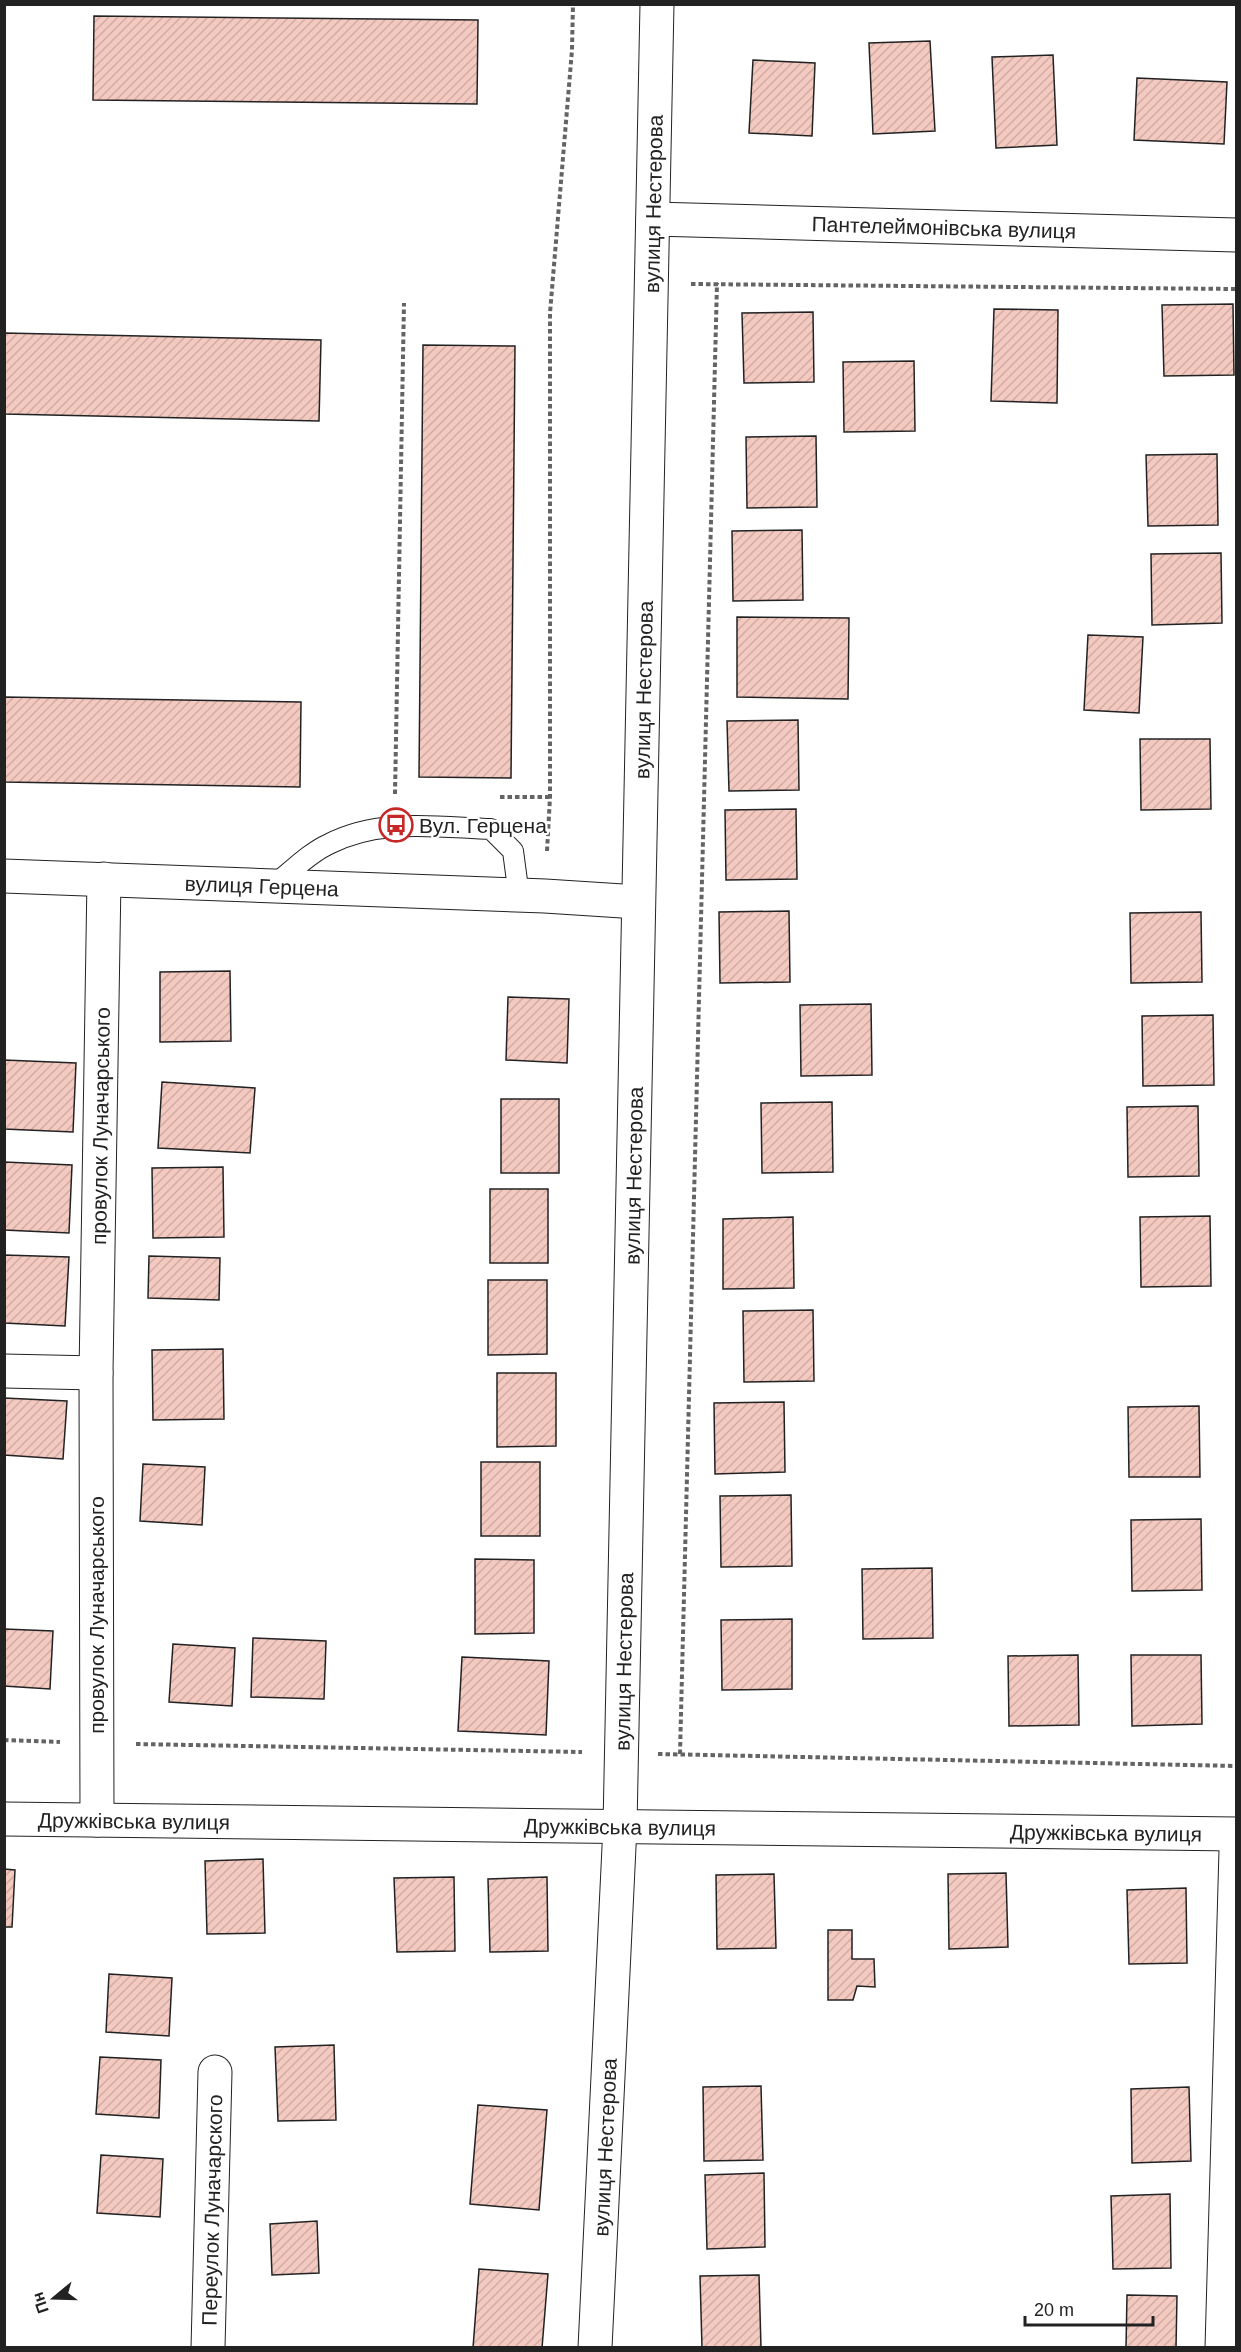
<svg xmlns="http://www.w3.org/2000/svg" width="1241" height="2352" viewBox="0 0 1241 2352" font-family="Helvetica,sans-serif">
	<style>
		.building { fill: url(#building-hatch); stroke: #222; stroke-width: 1.5 }
		.lines { fill: none; stroke-linecap: round; stroke-linejoin: round }
		.lane-casing { stroke: #222; stroke-width: 22 }
		.street-casing { stroke: #222; stroke-width: 35 }
		.path { stroke: #646464; stroke-width: 4; stroke-dasharray: 4.5 3; stroke-linecap: butt }
		.lane { stroke: #fff; stroke-width: 20 }
		.street { stroke: #fff; stroke-width: 33 }
		.labels { text-anchor: middle; dominant-baseline: central; stroke-width: 4.5; stroke-linejoin: round; paint-order: stroke }
		.street-label { font-size: 21px; fill: #222; stroke: #fff }
		.poi-label { font-size: 21px; fill: #222; stroke: #fff; text-anchor: start }
	</style>
	<defs>
		<pattern id="building-hatch" width="6" height="6" patternUnits="userSpaceOnUse" patternTransform="scale(1.5)"><rect width="6" height="6" fill="#f3c9c0"/><path d="M-1 1l2-2M0 6l6-6M5 7l2-2" fill="none" stroke="#d0aca5"/></pattern>
	</defs>
	<rect width="100%" height="100%" fill="#fff"/>
	<g class="building">
		<path d="M94,16L478,20L477,104L93,100Z"/>
		<path d="M930,41L935,131L873,134L869,43Z"/>
		<path d="M1053,55L1057,145L996,148L992,57Z"/>
		<path d="M753,60L815,63L812,136L749,133Z"/>
		<path d="M1137,78L1227,82L1224,144L1134,140Z"/>
		<path d="M1233,304L1234,375L1164,376L1162,305Z"/>
		<path d="M994,309L1058,310L1057,403L991,401Z"/>
		<path d="M813,312L814,382L744,383L742,313Z"/>
		<path d="M4,333L321,340L319,421L4,414Z"/>
		<path d="M423,345L515,346L511,778L419,777Z"/>
		<path d="M914,361L915,431L844,432L843,362Z"/>
		<path d="M816,436L817,507L747,508L746,437Z"/>
		<path d="M1217,454L1218,525L1148,526L1146,455Z"/>
		<path d="M802,530L803,600L733,601L732,531Z"/>
		<path d="M1221,553L1222,623L1152,625L1151,554Z"/>
		<path d="M737,617L849,618L848,699L737,697Z"/>
		<path d="M1088,635L1143,637L1139,713L1084,710Z"/>
		<path d="M4,697L301,702L300,787L4,782Z"/>
		<path d="M798,720L799,790L729,791L727,721Z"/>
		<path d="M1140,739H1210L1211,809L1141,810Z"/>
		<path d="M796,809L797,879L726,880L725,810Z"/>
		<path d="M789,911L790,982L720,983L719,912Z"/>
		<path d="M1201,912L1202,982L1131,983L1130,913Z"/>
		<path d="M230,971L231,1041L160,1042V972Z"/>
		<path d="M508,997L569,999L567,1063L506,1060Z"/>
		<path d="M871,1004L872,1075L801,1076L800,1005Z"/>
		<path d="M1213,1015L1214,1085L1143,1086L1142,1016Z"/>
		<path d="M4,1060L76,1063L73,1132L4,1129Z"/>
		<path d="M162,1082L255,1088L250,1153L158,1148Z"/>
		<rect x="501" y="1099" width="58" height="74"/>
		<path d="M832,1102L833,1172L762,1173L761,1103Z"/>
		<path d="M1198,1106L1199,1176L1128,1177L1127,1107Z"/>
		<path d="M4,1162L72,1165L69,1233L4,1230Z"/>
		<path d="M223,1167L224,1237L153,1238L152,1168Z"/>
		<rect x="490" y="1189" width="58" height="74"/>
		<path d="M1210,1216L1211,1286L1141,1287L1140,1217Z"/>
		<path d="M793,1217L794,1288L723,1289V1219Z"/>
		<path d="M4,1255L69,1257L65,1326L4,1323Z"/>
		<path d="M149,1256L220,1258L219,1300L148,1298Z"/>
		<path d="M488,1280H547V1354L488,1355Z"/>
		<path d="M813,1310L814,1381L744,1382L743,1311Z"/>
		<path d="M223,1349L224,1419L153,1420L152,1350Z"/>
		<path d="M497,1373H556V1446L497,1447Z"/>
		<path d="M4,1398L67,1401L63,1459L4,1455Z"/>
		<path d="M784,1402L785,1472L715,1474L714,1403Z"/>
		<path d="M1199,1406L1200,1477H1129L1128,1407Z"/>
		<rect x="481" y="1462" width="59" height="74"/>
		<path d="M143,1464L205,1467L202,1525L140,1521Z"/>
		<path d="M791,1495L792,1566L721,1567L720,1496Z"/>
		<path d="M1201,1519L1202,1590L1132,1591L1131,1520Z"/>
		<path d="M475,1559L534,1560V1633L475,1634Z"/>
		<path d="M932,1568L933,1638L863,1639L862,1569Z"/>
		<path d="M792,1619V1689L722,1690L721,1620Z"/>
		<path d="M4,1629L53,1631L50,1689L4,1686Z"/>
		<path d="M253,1638L326,1641L324,1699L251,1697Z"/>
		<path d="M173,1644L235,1648L232,1706L169,1702Z"/>
		<path d="M1078,1655L1079,1725L1009,1726L1008,1656Z"/>
		<path d="M1131,1655H1201L1202,1724L1132,1726Z"/>
		<path d="M462,1657L549,1661L546,1735L458,1731Z"/>
		<path d="M263,1859L265,1933L207,1934L205,1861Z"/>
		<path d="M4,1869L15,1870L12,1927H4Z"/>
		<path d="M1006,1873L1008,1947L949,1949L948,1874Z"/>
		<path d="M774,1874L776,1948L717,1949L716,1875Z"/>
		<path d="M454,1877L455,1951L397,1952L394,1878Z"/>
		<path d="M547,1877L548,1951L490,1952L488,1879Z"/>
		<path d="M1186,1888L1187,1963L1129,1964L1127,1890Z"/>
		<path d="M828,1930H852V1959H874L875,1987L857,1986L853,2000H828Z"/>
		<path d="M109,1974L172,1978L169,2036L106,2032Z"/>
		<path d="M334,2045L336,2120L278,2121L275,2047Z"/>
		<path d="M100,2057L161,2060L159,2118L96,2114Z"/>
		<path d="M761,2086L763,2160L704,2161L703,2087Z"/>
		<path d="M1189,2087L1191,2161L1132,2163L1131,2089Z"/>
		<path d="M478,2105L547,2110L539,2210L470,2204Z"/>
		<path d="M101,2155L163,2159L160,2217L97,2213Z"/>
		<path d="M764,2173L765,2247L707,2249L705,2175Z"/>
		<path d="M1170,2194L1171,2268L1113,2269L1111,2196Z"/>
		<path d="M317,2221L319,2273L272,2275L270,2224Z"/>
		<path d="M479,2269L548,2274L542,2348H473Z"/>
		<path d="M759,2275L761,2348H702L700,2276Z"/>
		<path d="M1127,2295L1177,2296L1176,2348L1126,2347Z"/>
	</g>
	<g class="lines">
		<defs>
			<path id="lane" d="M274,885C291,872 309,853 329,844C379,818 436,827 491,829L513,851L519,896"/>
			<g id="street">
				<path id="s1" d="M653,219L1236,235"/>
				<path id="s2" d="M4,876L545,896L638,902"/>
				<path d="M4,1371L96,1373"/>
				<path id="s3" d="M4,1819L1236,1834"/>
				<path id="s4" d="M97,1820L96,1373L104,879"/>
				<path id="s5" d="M208,2348L215,2072"/>
				<path id="s6" d="M595,2348L620,1826L657,4"/>
				<path d="M1222,2348L1236,1850"/>
			</g>
		</defs>
		<use href="#lane" class="lane-casing"/>
		<use href="#street" class="street-casing"/>
		<g class="path">
			<path d="M691,284L1236,289"/>
			<path d="M395,794L404,303"/>
			<path d="M500,797H550"/>
			<path d="M547,851L550,797V313L572,50L573,4"/>
			<path d="M4,1740L60,1742"/>
			<path d="M136,1744L582,1752"/>
			<path d="M658,1754L1236,1766"/>
			<path d="M680,1754L717,283"/>
		</g>
		<use href="#lane" class="lane"/>
		<use href="#street" class="street"/>
	</g>
	<defs>
		<symbol id="bus-ring" viewBox="-11 -11 22 22"><circle r="9.5" fill="#fff" stroke="#c62828" stroke-width="1.5"/><path d="M-5-6H5V4H4V6H2V4H-2V6H-4V4H-5ZM-3.5-4V0h7V-4ZM-3.5 1.2v1.5H-2V1.2ZM2 1.2v1.5H3.5V1.2Z" fill="#c62828"/></symbol>
	</defs>
	<g fill-rule="evenodd">
		<use href="#bus-ring" x="377" y="806" width="38" height="38"/>
	</g>
	<g class="labels">
		<g class="street-label">
			<text stroke="none"><textPath href="#s6" startOffset="2145">вулиця Нестерова</textPath></text>
			<text stroke="none"><textPath href="#s1" startOffset="291">Пантелеймонівська вулиця</textPath></text>
			<text stroke="none"><textPath href="#s6" startOffset="1659">вулиця Нестерова</textPath></text>
			<text stroke="none"><textPath href="#s2" startOffset="258">вулиця Герцена</textPath></text>
			<text stroke="none"><textPath href="#s4" startOffset="694">провулок Луначарського</textPath></text>
			<text stroke="none"><textPath href="#s6" startOffset="1173">вулиця Нестерова</textPath></text>
			<text transform="translate(96 1615) rotate(-90)">провулок Луначарського</text>
			<text stroke="none"><textPath href="#s6" startOffset="687">вулиця Нестерова</textPath></text>
			<text stroke="none"><textPath href="#s3" startOffset="130">Дружківська вулиця</textPath></text>
			<text stroke="none"><textPath href="#s3" startOffset="616">Дружківська вулиця</textPath></text>
			<text stroke="none"><textPath href="#s3" startOffset="1102">Дружківська вулиця</textPath></text>
			<text stroke="none"><textPath href="#s6" startOffset="201">вулиця Нестерова</textPath></text>
			<text stroke="none"><textPath href="#s5" startOffset="138">Переулок Луначарского</textPath></text>
		</g>
		<g class="poi-label">
			<text x="419" y="825">Вул. Герцена</text>
		</g>
	</g>
	<rect width="1241" height="2352" fill="none" stroke="#222222" stroke-width="12"/>
	<g transform="translate(54 2298) rotate(251)" stroke="#ffffff" stroke-width="4.5" paint-order="stroke">
	<path d="M0-4.5L10 22L0 15L-10 22Z" fill="#222222"/>
	<text y="-9" font-size="16" font-weight="bold" text-anchor="middle" fill="#222222">Пн</text>
	</g>
	<path d="M1025 2316v9h128v-9" fill="none" stroke="#222222" stroke-width="3"/>
	<text x="1034" y="2316" font-size="18" fill="#222222" stroke="#ffffff" stroke-width="4.5" paint-order="stroke">20 m</text>
</svg>
